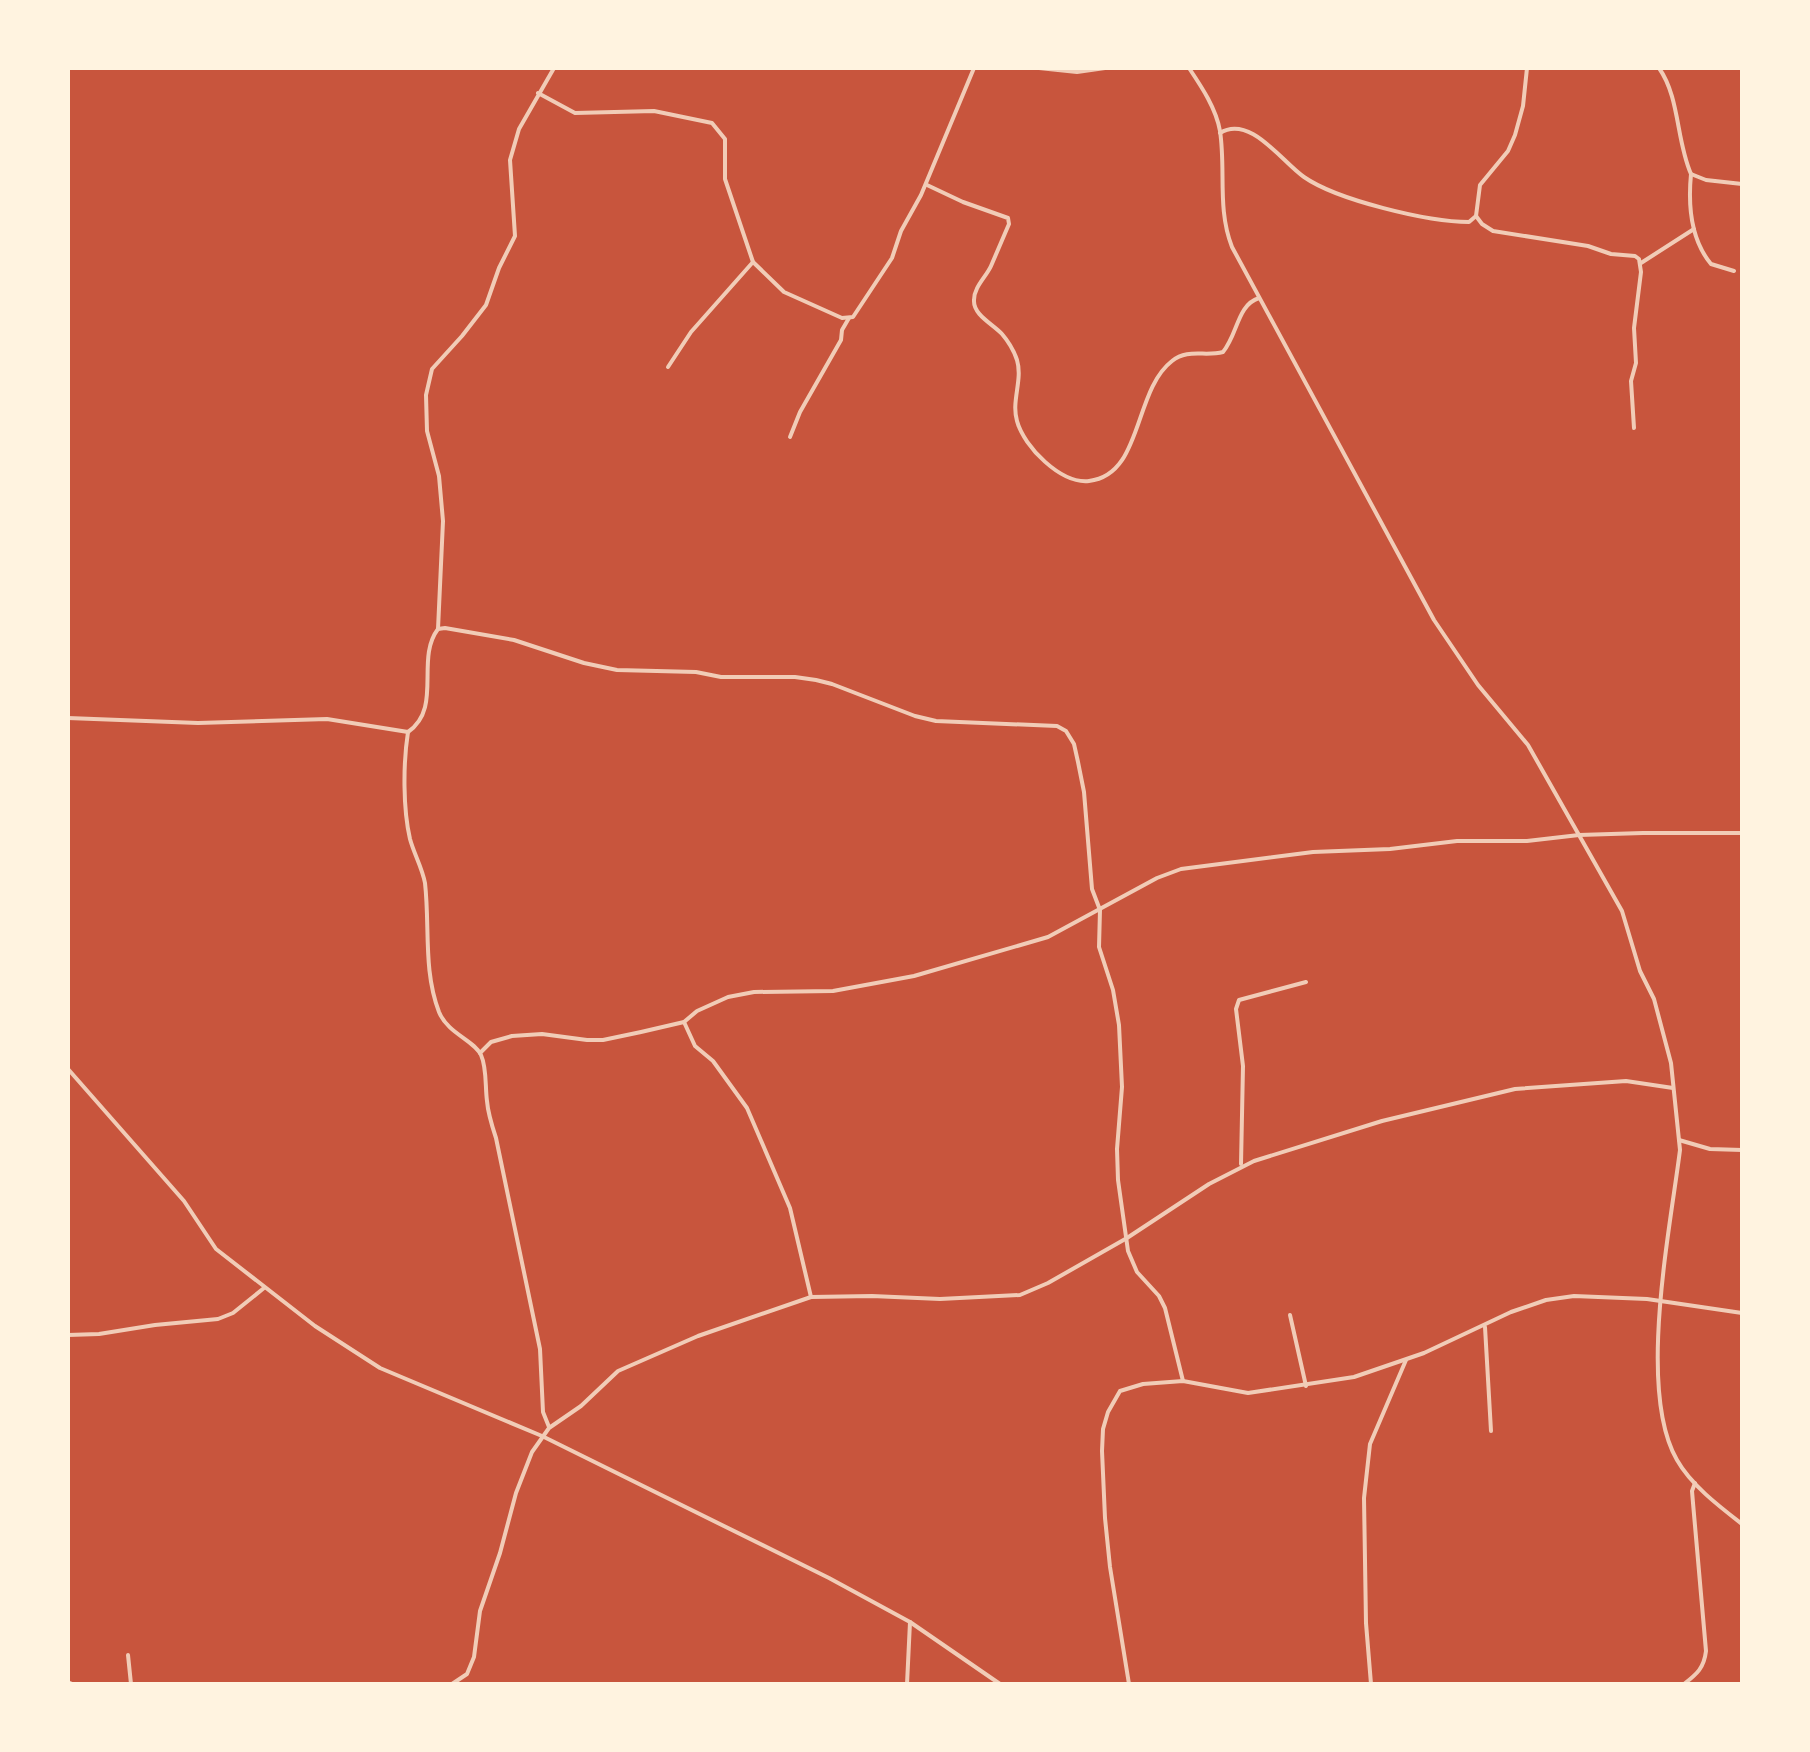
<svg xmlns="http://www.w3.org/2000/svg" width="1810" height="1752" viewBox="0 0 1810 1752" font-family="'PT Sans Narrow',sans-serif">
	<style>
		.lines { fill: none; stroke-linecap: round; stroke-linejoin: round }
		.minor { stroke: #f1ccb7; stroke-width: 4 }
	</style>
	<rect width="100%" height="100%" fill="#c8553d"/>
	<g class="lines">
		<g class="minor">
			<path d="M1039,68L1077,72L1105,68"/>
			<path d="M1189,68C1201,86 1216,108 1220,131C1226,170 1217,209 1232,247L1434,620L1478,685L1528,745L1622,911L1640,971L1654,999L1671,1063L1680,1150C1670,1230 1637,1391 1677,1460C1691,1485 1720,1507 1742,1524"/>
			<path d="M1659,68C1680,98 1676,140 1691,174L1706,180L1742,184"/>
			<path d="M538,93L575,113L654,111L712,123L725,139V179L753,262L784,292L842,318L853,317L892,258L901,231L921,195L974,68"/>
			<path d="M1220,133C1250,114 1282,162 1304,177C1337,200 1428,222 1469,222L1476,216L1480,185L1508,151L1515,135L1523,106L1527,68"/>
			<path d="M1691,174C1688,205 1691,240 1711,264L1734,271"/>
			<path d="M927,185L963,202L1008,218L1009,224C1003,238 997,252 991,266C986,277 974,287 974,300C973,315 993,324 1002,334C1008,341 1014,351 1017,360C1023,380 1011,401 1017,421C1024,447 1061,484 1089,481C1143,475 1133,391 1172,361C1188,348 1205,357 1223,352C1238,334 1237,305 1259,298"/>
			<path d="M1476,216L1482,224L1493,231L1588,246L1611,254L1635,256L1639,259L1641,272L1634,328L1636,363L1631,381L1634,428"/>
			<path d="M1641,263L1694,229"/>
			<path d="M668,367L691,332L753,262"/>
			<path d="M790,437L800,412L841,340L842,330L849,318"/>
			<path d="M438,629L443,521L439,476L427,431L426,395L432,369L462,336L486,305L499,268L515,236L510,160L519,129L554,68"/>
			<path d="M68,718L198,723L327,719L408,732C443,708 415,659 438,629L445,628L514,640L584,663L617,670L696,672L721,677H795L816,680L832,684L915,716L936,721L1057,726L1066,731L1074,744L1078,762L1084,792L1092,889L1100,910L1099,947L1113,990L1119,1025L1122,1087L1117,1149L1118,1180L1128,1251L1137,1272L1159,1296L1165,1308L1183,1381"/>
			<path d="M408,732C403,764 403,809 410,839C414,854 422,867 425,883C430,927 423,970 439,1012C448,1034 474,1040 481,1055C487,1068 485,1087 487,1101C488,1114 492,1126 496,1138L540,1349L543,1412L549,1427"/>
			<path d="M684,1022L695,1046L713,1061L747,1108L790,1208L811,1297"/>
			<path d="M480,1053L491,1042L512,1036L542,1034L587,1040H603L641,1032L684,1022L697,1011L728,997L754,992L833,991L914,976L1048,937L1157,878L1181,869L1313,852L1390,849L1457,841H1527L1579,835L1643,833H1742"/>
			<path d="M68,1069L184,1201L216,1249L315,1326L380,1368L542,1436L829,1578L910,1622L1000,1684"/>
			<path d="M1679,1140L1710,1149L1742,1150"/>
			<path d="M1241,1164L1243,1066L1236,1009L1239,1000L1306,982"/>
			<path d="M1290,1315L1306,1386"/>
			<path d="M1485,1327L1491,1431"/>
			<path d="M68,1335L99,1334L155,1325L218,1319L233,1313L264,1288"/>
			<path d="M128,1655L131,1684"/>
			<path d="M68,1682L72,1684"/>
			<path d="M452,1684L467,1674L474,1657L480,1611L500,1553L516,1493L532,1452L549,1428L581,1406L618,1371L698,1336L811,1297L872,1296L940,1299L1020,1295L1048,1283L1127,1238L1209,1184L1254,1161L1382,1121L1515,1089L1626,1081L1673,1088"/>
			<path d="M907,1684L910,1622"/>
			<path d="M1129,1684L1110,1567L1105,1518L1102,1451L1103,1429L1108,1412L1120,1391L1143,1384L1183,1381L1248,1393L1354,1377L1424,1353L1511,1312L1546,1300L1574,1296L1647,1299L1742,1313"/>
			<path d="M1371,1684L1366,1623L1364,1498L1370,1444L1406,1360"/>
			<path d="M1684,1684C1697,1674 1704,1668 1706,1651L1693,1503L1692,1491L1695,1483"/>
		</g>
	</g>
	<rect width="1810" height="1752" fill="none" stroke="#fff3e0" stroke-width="140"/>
</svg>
